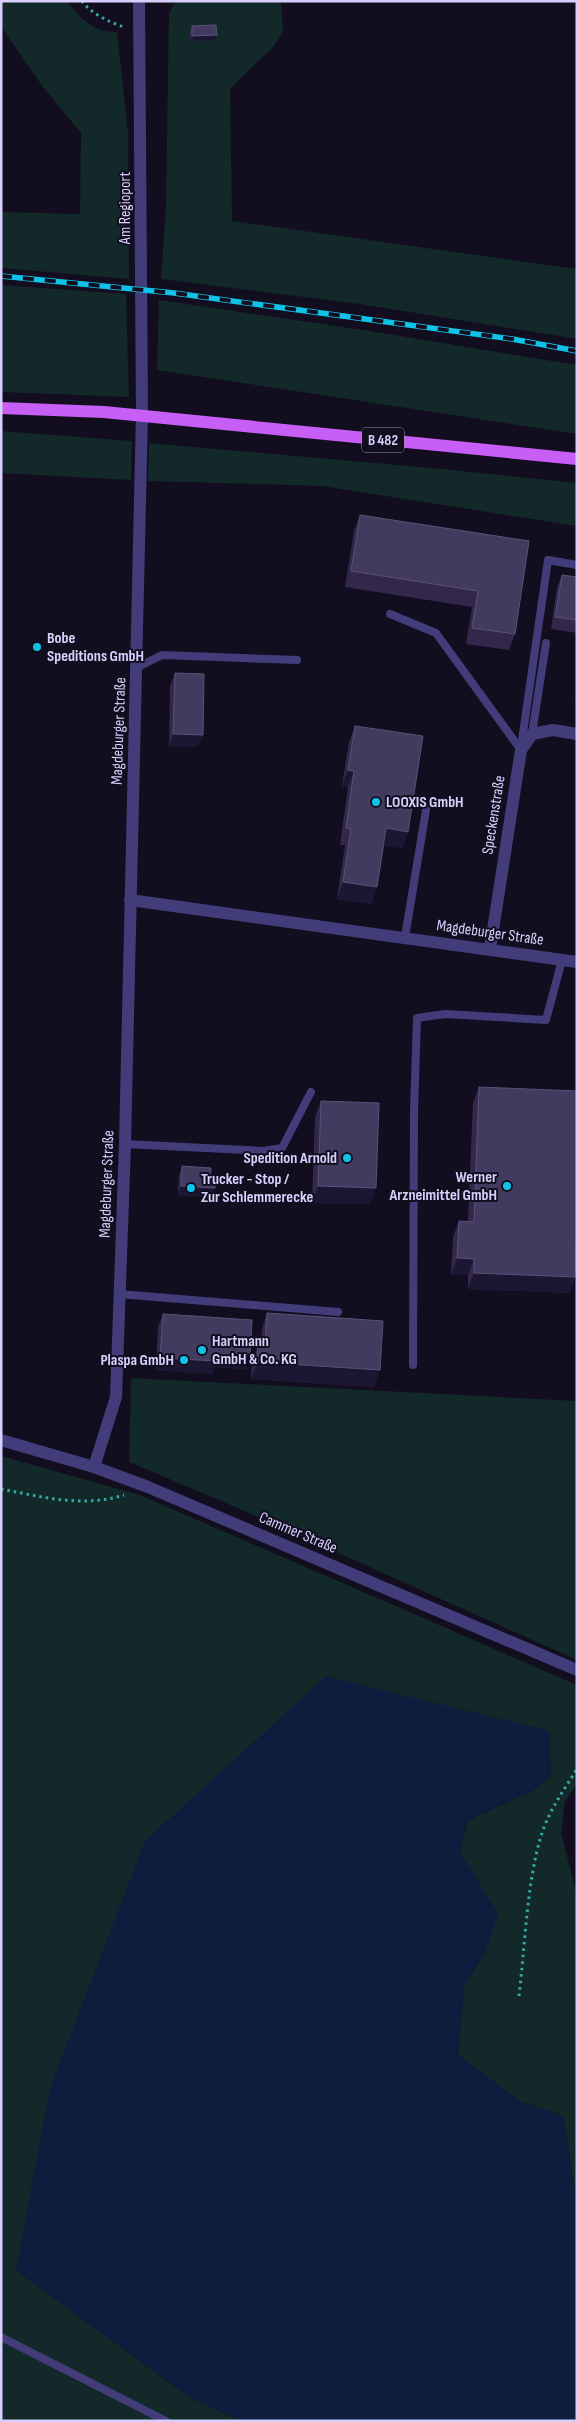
<svg xmlns="http://www.w3.org/2000/svg" width="578" height="2422" viewBox="0 0 578 2422" font-family="'Sofia Sans Condensed',sans-serif">
	<style>
		.green { fill: #122829 }
		.water { fill: #0e1d3e }
		.lines { fill: none; stroke-linecap: round; stroke-linejoin: round }
		.path { stroke: #35a9aa; stroke-width: 3; stroke-dasharray: 2.5 4; stroke-linecap: butt }
		.service { stroke: #433c7b; stroke-width: 8 }
		.minor { stroke: #433c7b; stroke-width: 12 }
		.primary { stroke: #c75ef5; stroke-width: 12 }
		.rail-casing { stroke: #0fc3e8; stroke-width: 5.5 }
		.rail { stroke: #120e1f; stroke-width: 4; stroke-dasharray: 11; stroke-linecap: butt }
		.wall { fill: #32284c }
		.shaded-wall { fill: #1d1632 }
		.building { fill: #433a5f; stroke: #5b5178 }
		.poi-dot { fill: #0fc3e8; stroke: #120e1f; stroke-width: 2 }
		.labels { text-anchor: middle; dominant-baseline: central; stroke-width: 4; stroke-linejoin: round; paint-order: stroke }
		.shield { fill: #120e1f; stroke: #9d95ba; stroke-width: 1 }
		.shield-label { font-size: 15px; font-weight: bold; fill: #d8cffc }
		.street-label { font-size: 16px; fill: #d8cffc; stroke: #120e1f }
		.poi-label { font-size: 16px; font-weight: bold; fill: #d8cffc; stroke: #120e1f; text-anchor: start }
	</style>
	<rect width="100%" height="100%" fill="#120e1f"/>
	<g class="green">
		<path d="M1,1H67C81,19 93,32 117,32L128,132L129,279L1,268V212L80,214L81,133L43,87L4,31L1,23Z"/>
		<path d="M176,1H281L283,31L274,46L230,89L232,221L577,269V339L360,304L161,279L166,207L169,13Z"/>
		<path d="M1,285L126,294L129,397L1,392Z"/>
		<path d="M159,300L357,329L577,365V434L157,370Z"/>
		<path d="M1,431L132,441L131,480L1,473Z"/>
		<path d="M149,443L442,469L577,483V526L322,486L148,481Z"/>
		<path d="M131,1378L577,1401V1660L247,1512L129,1462Z"/>
		<path d="M1,1456L140,1495L577,1685V1783L565,1802L561,1833L577,1895V2205L563,2116L519,2101L458,2055L464,1987L486,1950L477,1883L460,1852L467,1821L539,1787L551,1775L549,1731L16,2270L189,2397L242,2421H1Z"/>
	</g>
	<path class="water" d="M326,1676L549,1731L551,1775L539,1787L466,1821L460,1852L498,1914L486,1950L464,1987L458,2055L519,2101L563,2116L577,2205V2421H242L189,2397L16,2270L50,2088L145,1841Z"/>
	<g class="lines">
		<g class="path">
			<path d="M82,1C90,13 111,23 124,27"/>
			<path d="M1,1489C42,1497 84,1508 124,1495"/>
			<path d="M519,1996C525,1946 527,1879 542,1833C550,1809 564,1790 577,1769"/>
		</g>
		<g class="service">
			<path d="M390,614L436,633L521,750"/>
			<path d="M138,667L162,655L297,660"/>
			<path d="M532,734L546,643"/>
			<path d="M521,747L548,560L577,565"/>
			<path d="M405,937L426,810"/>
			<path d="M125,1144L264,1151L282,1148L311,1092"/>
			<path d="M119,1294L338,1312"/>
			<path d="M413,1365L414,1112L417,1018L445,1014L546,1020L562,960"/>
			<path d="M1,2337L166,2421"/>
		</g>
		<g class="minor">
			<path d="M130,900L577,962"/>
			<path d="M490,949L521,750L532,734L553,730L577,734"/>
			<path d="M1,1440L94,1467L148,1487L577,1670"/>
			<path d="M94,1467L116,1397L125,1144L142,414L139,1"/>
		</g>
		<path class="primary" d="M1,408L104,412L577,459"/>
		<defs>
			<path id="rail" d="M1,276L174,293L512,339L577,351"/>
		</defs>
		<use href="#rail" class="rail-casing"/>
		<use href="#rail" class="rail"/>
	</g>
	<g class="wall">
		<path d="M192,26L217,35L215,40L190,41V31Z"/>
		<path d="M360,515L529,541L515,634L509,650L466,644L472,607L345,587L354,531Z"/>
		<path d="M562,575L577,577V633L551,629L557,587Z"/>
		<path d="M175,673L198,747H169L170,686Z"/>
		<path d="M577,693V705L575,704Z"/>
		<path d="M355,726L403,848L384,845L377,887L371,904L337,899L345,845H340L348,787L342,786L349,742Z"/>
		<path d="M479,1087L575,1277L569,1293L468,1289V1275H451L453,1237L459,1221L468,1222L473,1103Z"/>
		<path d="M321,1101L370,1204L312,1203L315,1117Z"/>
		<path d="M182,1166L210,1181L212,1197L178,1195L179,1175Z"/>
		<path d="M267,1313L374,1387L251,1379L252,1362L258,1346H260L262,1329Z"/>
		<path d="M163,1314L250,1356L245,1369L215,1367L212,1374L156,1370L158,1327Z"/>
	</g>
	<g class="shaded-wall">
		<path d="M217,35L215,40L190,41L192,36Z"/>
		<path d="M173,734L203,735L198,747H169Z"/>
		<path d="M348,770L354,771L348,787L342,786Z"/>
		<path d="M386,828L408,832L403,848L380,845Z"/>
		<path d="M343,882L377,887L371,904L337,899Z"/>
		<path d="M181,1186L215,1188L212,1197L178,1195Z"/>
		<path d="M318,1186L376,1188L370,1204L312,1203Z"/>
		<path d="M457,1258L474,1259L468,1275H451Z"/>
		<path d="M474,1273L575,1277L569,1293L468,1289Z"/>
		<path d="M217,1354L250,1356L245,1369L215,1367L212,1374L156,1370L160,1358Z"/>
		<path d="M257,1362L380,1370L374,1387L251,1379Z"/>
	</g>
	<g class="building">
		<path d="M216,25L217,35L192,36V26Z"/>
		<path d="M360,515L529,541L515,634L472,628L478,591L351,571Z"/>
		<path d="M562,575L577,577V620L555,617Z"/>
		<path d="M175,673L204,674L203,735L173,734Z"/>
		<path d="M355,726L423,736L408,832L386,828L377,887L343,882L351,829L346,828L354,771L348,770Z"/>
		<path d="M479,1087L577,1091V1218L575,1277L474,1273V1259L457,1258L459,1221L474,1222Z"/>
		<path d="M321,1101L379,1103L376,1188L318,1186Z"/>
		<path d="M182,1166L211,1168L210,1181H216L215,1188L181,1186Z"/>
		<path d="M267,1313L383,1321L380,1370L257,1362L258,1346H265Z"/>
		<path d="M163,1314L252,1320L250,1356L217,1354V1361L160,1358Z"/>
	</g>
	<g class="poi-dot">
		<circle cx="37" cy="647" r="5"/>
		<circle cx="376" cy="802" r="5"/>
		<circle cx="347" cy="1158" r="5"/>
		<circle cx="507" cy="1186" r="5"/>
		<circle cx="191" cy="1188" r="5"/>
		<circle cx="202" cy="1350" r="5"/>
		<circle cx="184" cy="1360" r="5"/>
	</g>
	<g class="labels">
		<rect class="shield" x="362" y="427.5" width="42" height="25" rx="4"/>
		<g class="shield-label">
			<text x="383" y="440">B 482</text>
		</g>
		<g class="street-label">
			<text transform="translate(125 208) rotate(-90)">Am Regioport</text>
			<text transform="translate(119 731) rotate(-88)">Magdeburger Straße</text>
			<text transform="translate(494 815) rotate(-81)">Speckenstraße</text>
			<text transform="translate(490 933) rotate(8)">Magdeburger Straße</text>
			<text transform="translate(107 1184) rotate(-88)">Magdeburger Straße</text>
			<text transform="translate(298 1533) rotate(23)">Cammer Straße</text>
		</g>
		<g class="poi-label">
			<text x="47" y="638">Bobe<tspan x="47" dy="18">Speditions GmbH</tspan></text>
			<text x="386" y="802">LOOXIS GmbH</text>
			<text x="337" y="1158" text-anchor="end">Spedition Arnold</text>
			<text x="497" y="1177" text-anchor="end">Werner<tspan x="497" dy="18">Arzneimittel GmbH</tspan></text>
			<text x="201" y="1179">Trucker - Stop /<tspan x="201" dy="18">Zur Schlemmerecke</tspan></text>
			<text x="212" y="1341">Hartmann<tspan x="212" dy="18">GmbH &amp; Co. KG</tspan></text>
			<text x="174" y="1360" text-anchor="end">Plaspa GmbH</text>
		</g>
	</g>
	<rect width="578" height="2422" fill="none" stroke="#d8cffc" stroke-width="5"/>
</svg>
